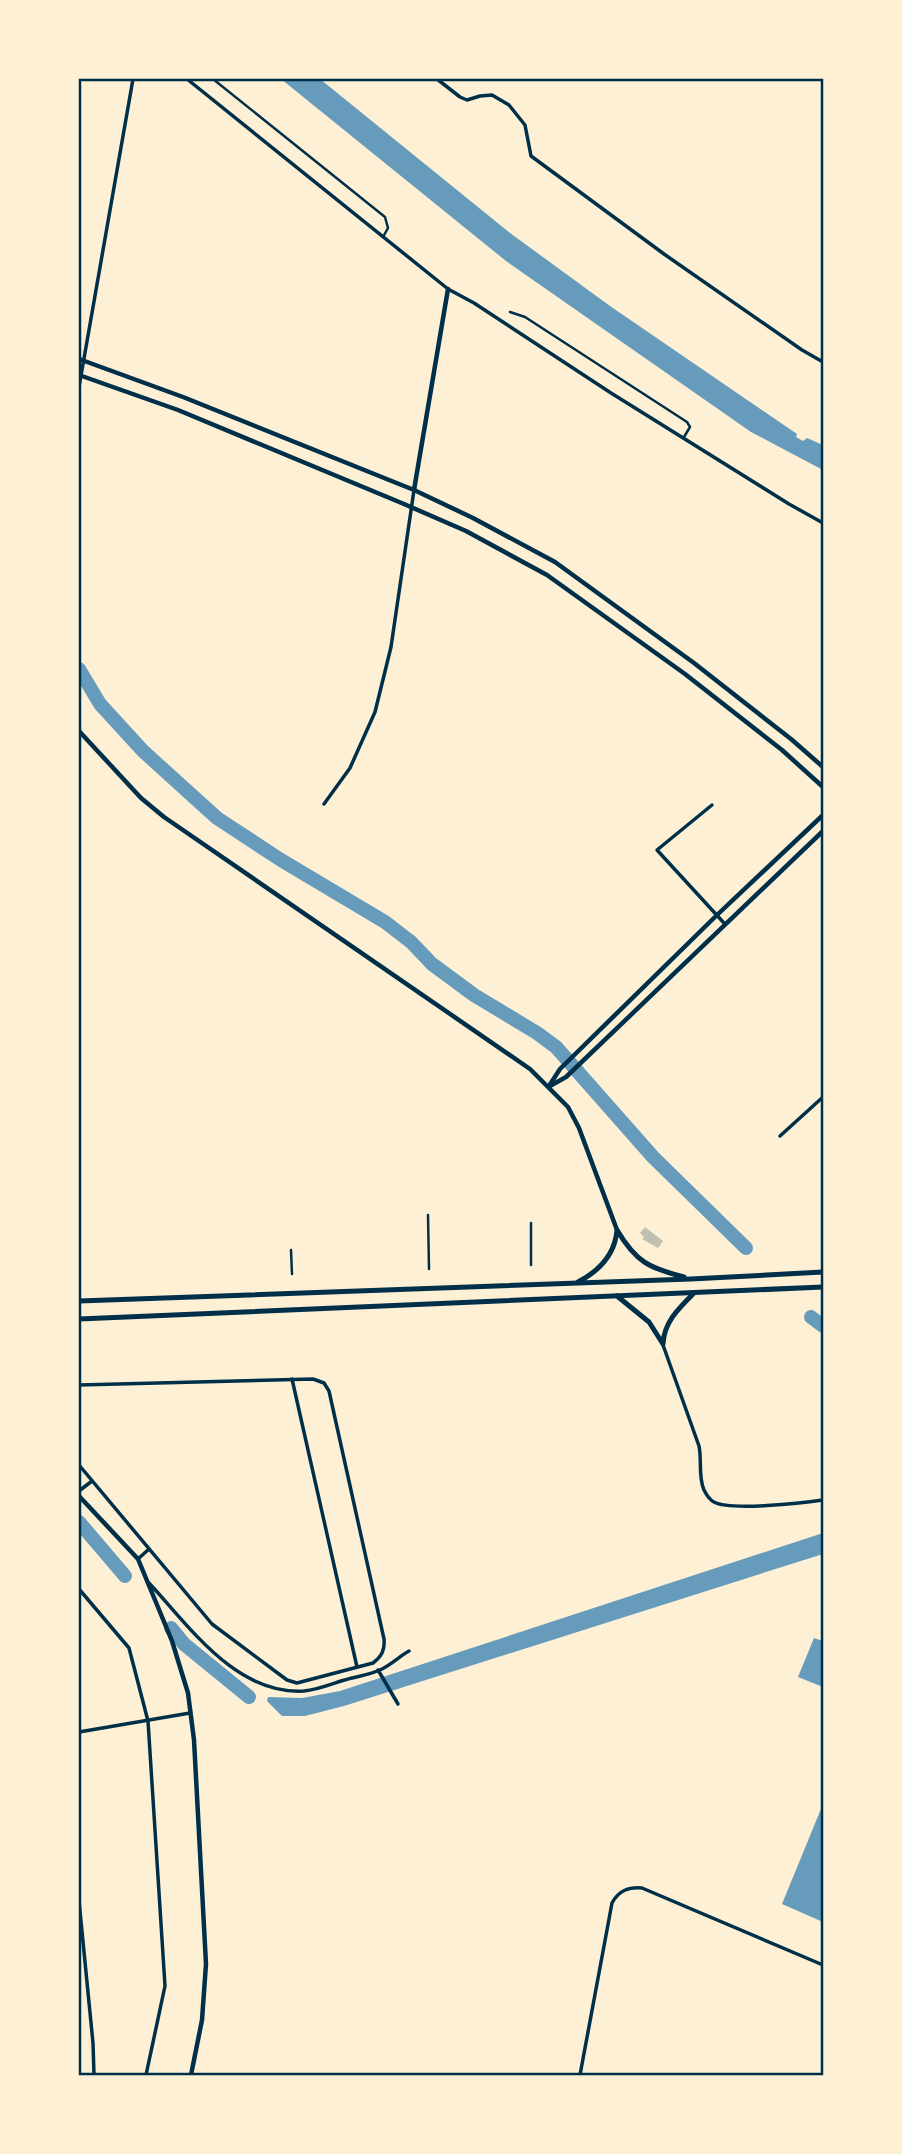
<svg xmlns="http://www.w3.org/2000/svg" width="902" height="2154" viewBox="0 0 902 2154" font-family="Helvetica,sans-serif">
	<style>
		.water { fill: #669bbc }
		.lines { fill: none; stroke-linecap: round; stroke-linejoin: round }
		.river { stroke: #669bbc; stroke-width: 14 }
		.building { fill: #bec0b2 }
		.pedestrian { stroke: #003049; stroke-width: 2.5 }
		.minor { stroke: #003049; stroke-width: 3.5 }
		.tertiary { stroke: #003049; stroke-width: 4.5 }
		.secondary { stroke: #003049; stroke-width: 4.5 }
		.primary { stroke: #003049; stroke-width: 5 }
		.neatline { fill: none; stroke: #003049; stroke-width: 2.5 }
	</style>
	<rect width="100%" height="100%" fill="#fdf0d5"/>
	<g class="water">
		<path d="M281,79H320L510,233L610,306L797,434L796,437L803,441L807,438L823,445V470L751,432L506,261Z"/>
		<path d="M823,1533V1554L344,1706L305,1716H282L267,1701L268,1697L302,1698L340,1691Z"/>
		<path d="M814,1638L823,1641V1687L798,1677Z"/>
		<path d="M823,1804V1922L782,1904Z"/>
	</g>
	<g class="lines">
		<g class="river">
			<path d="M79,669L100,704L143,751L217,818L281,860L385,922L411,942L432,964L474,995L537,1033L556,1047L653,1157L746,1248"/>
			<path d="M811,1317L823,1326"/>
			<path d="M79,1522L125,1576"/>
			<path d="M171,1628L184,1644L249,1697"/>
		</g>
	</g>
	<path class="building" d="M645,1227L663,1241L658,1248L642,1239L644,1237L640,1233Z"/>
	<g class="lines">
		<g class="pedestrian">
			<path d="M213,79L385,217L388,228L383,237"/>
			<path d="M510,312L525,317L687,422L690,427L684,437"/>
			<path d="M428,1215L429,1269"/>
			<path d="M531,1223V1265"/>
			<path d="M291,1250L292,1274"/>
		</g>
		<g class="minor">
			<path d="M187,79L448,289L474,303L611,393L789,504L823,523"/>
			<path d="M437,79L460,97L467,100L480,96L492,95L509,105L525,125L531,156L664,254L802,350L823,362"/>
			<path d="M79,387L133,79"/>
			<path d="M324,804L350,768L375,712L391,647L414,490"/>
			<path d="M712,805L657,850L724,923"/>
			<path d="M780,1136L823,1097"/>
			<path d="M663,1345L699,1446C702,1460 698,1477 704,1490C706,1494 710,1500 714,1502C730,1511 803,1503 823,1500"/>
			<path d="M292,1379L357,1667"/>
			<path d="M79,1385L313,1379L324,1383L329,1391L384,1639C385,1650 382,1656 373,1663L297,1683L287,1680L212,1624L79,1465"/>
			<path d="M79,1491L92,1481"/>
			<path d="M138,1559L149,1549"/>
			<path d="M149,1583C190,1627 236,1695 304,1691C316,1690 329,1685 341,1681C354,1677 370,1675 382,1669C392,1664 400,1656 409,1651"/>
			<path d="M79,1589L129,1648L148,1721L165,1986L146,2075"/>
			<path d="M378,1670L398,1704"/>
			<path d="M79,1732L190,1713"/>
			<path d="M79,1901L93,2043L94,2075"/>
			<path d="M580,2075L612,1903C619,1890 629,1887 642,1888L823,1965"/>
		</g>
		<g class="tertiary">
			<path d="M414,490L448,289"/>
			<path d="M79,731L141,798L164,817L530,1069L568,1107L579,1128L617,1230"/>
			<path d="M549,1086L560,1069L717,915L823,815"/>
			<path d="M550,1086L566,1077L823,831"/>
			<path d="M79,1496L138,1559L172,1641L188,1693L194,1740L206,1964L202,2020L191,2075"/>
		</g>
		<g class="secondary">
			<path d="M79,359L183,397L414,490L473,518L555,562L694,663L791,739L823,767"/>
			<path d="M79,375L178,410L404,504L466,531L547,575L685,674L782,750L823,787"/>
		</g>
		<g class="primary">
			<path d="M578,1282C599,1271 615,1254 617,1230C636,1262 649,1268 684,1277"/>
			<path d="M617,1296L649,1322L663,1344C664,1322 679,1308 694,1293"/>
			<path d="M79,1301L691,1279L823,1272"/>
			<path d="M79,1319L823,1287"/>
		</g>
	</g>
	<rect width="902" height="2154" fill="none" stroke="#fdf0d5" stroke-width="161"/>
	<rect x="80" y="80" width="742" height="1994" class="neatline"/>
</svg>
